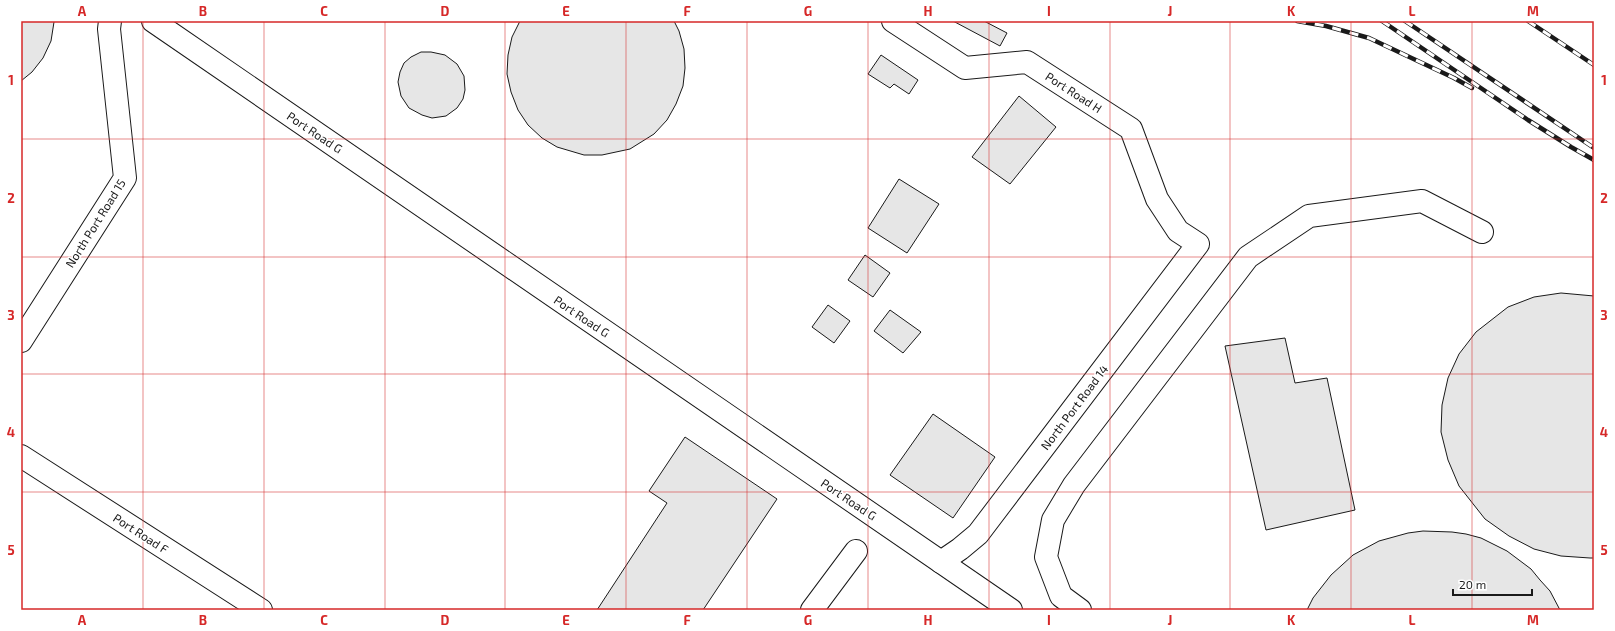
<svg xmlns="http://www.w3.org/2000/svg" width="1615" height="631" viewBox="0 0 1615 631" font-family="'Exo 2',sans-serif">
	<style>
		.building { fill: #e6e6e6; stroke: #1a1a1a }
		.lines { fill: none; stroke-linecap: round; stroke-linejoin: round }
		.minor-casing { stroke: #1a1a1a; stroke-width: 24 }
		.minor { stroke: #fff; stroke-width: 22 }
		.rail-casing { stroke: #1a1a1a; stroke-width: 4.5 }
		.rail { stroke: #fff; stroke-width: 3; stroke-dasharray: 9; stroke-linecap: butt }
		.grid { fill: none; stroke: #d62828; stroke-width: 1; stroke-opacity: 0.55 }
		.labels { text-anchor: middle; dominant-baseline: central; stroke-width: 3; stroke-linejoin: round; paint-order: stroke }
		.street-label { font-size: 12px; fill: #1a1a1a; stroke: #fff }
		.neatline { fill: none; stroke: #d62828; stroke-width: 1.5 }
		.grid-label { font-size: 13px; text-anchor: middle; font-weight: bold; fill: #d62828 }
	</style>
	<rect width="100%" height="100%" fill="#fff"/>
	<g class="building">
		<path d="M21,21H54V22L51,41L43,58L32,72L21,81Z"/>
		<path d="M520,21H674L679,31L684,49L685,68L683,86L676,104L667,120L654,134L630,149L602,155H584L557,147L542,138L528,125L518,110L511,92L507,74L508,55L512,37Z"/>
		<path d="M953,21H984L1007,33L1000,46Z"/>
		<path d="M421,52H431L445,55L457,64L464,76L465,90L463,99L457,108L446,116L432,118L422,115L409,108L401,96L398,82L400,72L404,63L411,57Z"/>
		<path d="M881,55L918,80L909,94L894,84L890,88L868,74Z"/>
		<path d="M1019,96L1056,127L1010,184L972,157Z"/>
		<path d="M899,179L939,204L907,253L868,228Z"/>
		<path d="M865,255L890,273L873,297L848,280Z"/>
		<path d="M1561,293L1594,296V558H1590L1561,556L1534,549L1509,536L1485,519L1459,486L1448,460L1441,432L1442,405L1448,378L1459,354L1476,332L1508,307L1534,297Z"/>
		<path d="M828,305L850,321L834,343L812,327Z"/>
		<path d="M890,310L921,332L903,353L874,331Z"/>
		<path d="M1285,338L1295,383L1327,378L1355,510L1266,530L1225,346Z"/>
		<path d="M933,414L995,457L953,518L890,475Z"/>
		<path d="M685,437L777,499L703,610H597L667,503L649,491Z"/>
		<path d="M1423,531L1452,532L1466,534L1481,538L1507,551L1531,569L1540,580L1550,591L1560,610H1307L1313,598L1331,575L1353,555L1379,541L1408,533Z"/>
	</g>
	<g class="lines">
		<defs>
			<g id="minor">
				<path d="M153,21L1011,610"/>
				<path d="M893,21L965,68L1027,62L1131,129L1157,199L1178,231L1198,244L978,534L960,549L941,562"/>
				<path d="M21,341L125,178L109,29L110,21"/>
				<path d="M21,456L261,610"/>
				<path d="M812,610L856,551"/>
				<path d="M1080,610L1061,596L1046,557L1053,520L1074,485L1248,257L1309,216L1422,201L1482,232"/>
			</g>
		</defs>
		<use href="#minor" class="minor-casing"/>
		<use href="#minor" class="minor"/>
		<defs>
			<g id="rail">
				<path d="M1297,21L1326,26L1369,38L1454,78L1472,88"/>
				<path d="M1382,21L1528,120L1571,147L1594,160"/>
				<path d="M1405,21L1594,148"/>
				<path d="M1528,21L1594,65"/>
			</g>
		</defs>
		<use href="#rail" class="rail-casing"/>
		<use href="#rail" class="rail"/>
	</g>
	<path class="grid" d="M143,21V610M264,21V610M385,21V610M505,21V610M626,21V610M747,21V610M868,21V610M989,21V610M1110,21V610M1230,21V610M1351,21V610M1472,21V610M21,139H1594M21,257H1594M21,374H1594M21,492H1594"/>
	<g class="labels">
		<g class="street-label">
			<text transform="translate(1074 92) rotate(33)">Port Road H</text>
			<text transform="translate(315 132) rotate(34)">Port Road G</text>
			<text transform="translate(95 223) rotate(-58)">North Port Road 15</text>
			<text transform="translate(582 316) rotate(34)">Port Road G</text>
			<text transform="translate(1074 407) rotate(-53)">North Port Road 14</text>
			<text transform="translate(849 499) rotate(34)">Port Road G</text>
			<text transform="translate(141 533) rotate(33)">Port Road F</text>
		</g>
	</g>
	<rect width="1615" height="631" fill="none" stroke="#ffffff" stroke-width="44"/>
	<path d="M1453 589v6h79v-6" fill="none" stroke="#1a1a1a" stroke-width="2"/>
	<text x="1459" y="589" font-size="12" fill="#1a1a1a" stroke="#ffffff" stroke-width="3" paint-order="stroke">20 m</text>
	<rect x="22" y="22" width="1571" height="587" class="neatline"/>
	<g class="grid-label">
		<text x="82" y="16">A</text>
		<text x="203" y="16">B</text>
		<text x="324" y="16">C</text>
		<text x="445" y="16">D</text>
		<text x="566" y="16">E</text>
		<text x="687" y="16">F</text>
		<text x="808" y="16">G</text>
		<text x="928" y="16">H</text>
		<text x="1049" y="16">I</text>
		<text x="1170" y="16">J</text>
		<text x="1291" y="16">K</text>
		<text x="1412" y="16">L</text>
		<text x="1533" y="16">M</text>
		<text x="11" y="85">1</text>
		<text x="1604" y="85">1</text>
		<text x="11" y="203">2</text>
		<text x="1604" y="203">2</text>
		<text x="11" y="320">3</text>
		<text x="1604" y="320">3</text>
		<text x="11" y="437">4</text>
		<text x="1604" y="437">4</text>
		<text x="11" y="555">5</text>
		<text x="1604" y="555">5</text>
		<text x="82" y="625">A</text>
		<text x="203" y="625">B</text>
		<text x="324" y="625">C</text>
		<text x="445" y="625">D</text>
		<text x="566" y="625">E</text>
		<text x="687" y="625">F</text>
		<text x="808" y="625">G</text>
		<text x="928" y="625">H</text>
		<text x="1049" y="625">I</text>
		<text x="1170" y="625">J</text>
		<text x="1291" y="625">K</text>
		<text x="1412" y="625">L</text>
		<text x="1533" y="625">M</text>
	</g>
</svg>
